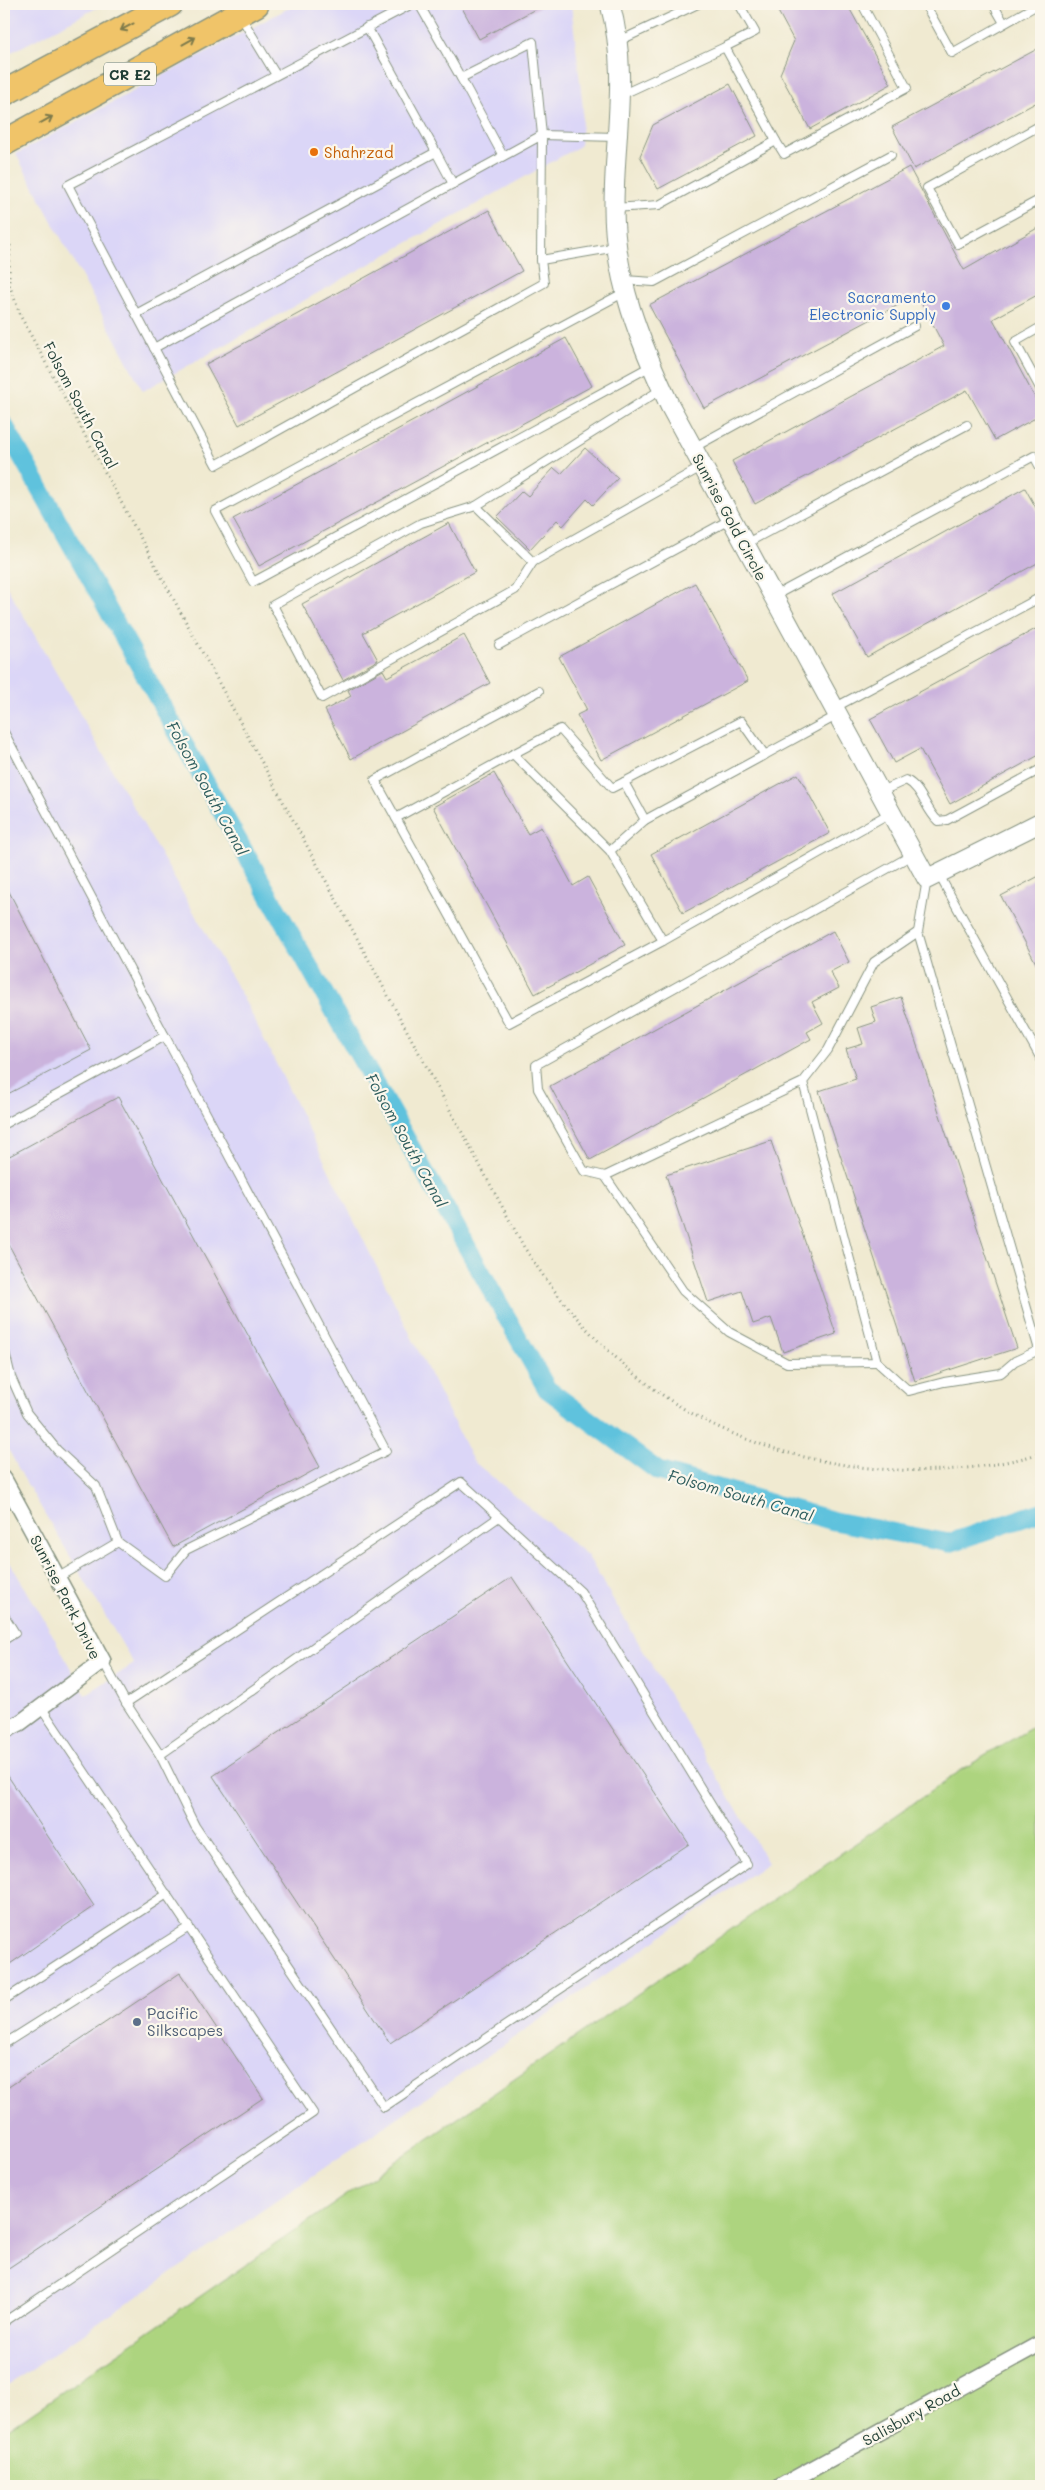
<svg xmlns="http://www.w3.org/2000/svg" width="1045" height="2490" viewBox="0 0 1045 2490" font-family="Mali,sans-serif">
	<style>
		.built { fill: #dbd6f7 }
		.green { fill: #add47f; stroke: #66885a }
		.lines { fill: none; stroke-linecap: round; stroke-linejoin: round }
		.canal { stroke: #5fc2dd; stroke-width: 19 }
		.building { fill: #cbb3dd }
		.service-casing { stroke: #889482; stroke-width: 10 }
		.minor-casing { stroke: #889482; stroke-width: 18 }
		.tertiary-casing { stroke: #889482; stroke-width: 21 }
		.primary-casing { stroke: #889482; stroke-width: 28 }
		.path { stroke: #889482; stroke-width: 3; stroke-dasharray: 1 4; stroke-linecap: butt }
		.service { stroke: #fff; stroke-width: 8 }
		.minor { stroke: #fff; stroke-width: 15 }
		.tertiary { stroke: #fff; stroke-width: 19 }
		.primary { stroke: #f0c469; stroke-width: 25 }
		.oneway { stroke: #7d7a4c }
		.food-dot { fill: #e8710a; stroke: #fbf7ec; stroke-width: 2 }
		.shop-dot { fill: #3f7fe0; stroke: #fbf7ec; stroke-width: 2 }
		.service-dot { fill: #5c6f8a; stroke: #fbf7ec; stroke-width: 2 }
		.labels { text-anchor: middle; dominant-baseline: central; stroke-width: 4.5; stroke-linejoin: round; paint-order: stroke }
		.shield { fill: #fbf7ec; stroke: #61756b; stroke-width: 1 }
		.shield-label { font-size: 14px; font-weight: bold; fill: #1f3d34 }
		.food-label { font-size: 15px; fill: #c56008; stroke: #fbf7ec; text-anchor: start }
		.shop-label { font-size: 15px; fill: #366cbe; stroke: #fbf7ec; text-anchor: end }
		.street-label { font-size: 15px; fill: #1f3d34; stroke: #fbf7ec }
		.service-label { font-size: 15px; fill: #4e5e75; stroke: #fbf7ec; text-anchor: start }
		.water-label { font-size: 16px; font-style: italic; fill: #2f5e5e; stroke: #fbf7ec }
	</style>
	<rect width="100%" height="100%" fill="#fbf7ec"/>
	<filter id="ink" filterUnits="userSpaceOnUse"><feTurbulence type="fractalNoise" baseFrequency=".02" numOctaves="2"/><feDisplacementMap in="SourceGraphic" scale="10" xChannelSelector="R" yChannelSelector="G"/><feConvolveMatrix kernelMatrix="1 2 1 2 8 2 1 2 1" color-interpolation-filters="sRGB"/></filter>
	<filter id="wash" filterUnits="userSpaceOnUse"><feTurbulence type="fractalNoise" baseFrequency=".0096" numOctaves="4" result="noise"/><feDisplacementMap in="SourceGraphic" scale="20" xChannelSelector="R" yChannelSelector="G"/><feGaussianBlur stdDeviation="1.12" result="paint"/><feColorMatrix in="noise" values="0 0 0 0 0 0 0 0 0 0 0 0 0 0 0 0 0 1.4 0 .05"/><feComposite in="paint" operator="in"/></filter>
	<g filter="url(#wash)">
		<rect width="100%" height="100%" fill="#f0ead1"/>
		<g class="built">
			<path d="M4,4H104L4,56Z"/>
			<path d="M296,4H571L583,108L580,146L143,391L16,154Z"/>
			<path d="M4,582L246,1003L473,1461L587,1555L768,1863L4,2388V1553L45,1621L85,1695L134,1664L23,1477L4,1441Z"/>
		</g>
		<path class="green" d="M1041,1722V2486H4V2432L963,1769Z"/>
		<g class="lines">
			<path class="canal" d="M4,425L547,1389L658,1471L834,1521L949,1543L1041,1512"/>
		</g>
		<g id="blocks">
			<g class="building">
				<path d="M460,4H545L479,39Z"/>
				<path d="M774,4H847L891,84L810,129L780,74L794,41Z"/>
				<path d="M1041,47V100L914,169L892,127Z"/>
				<path d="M730,84L757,136L658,189L640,156L653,125Z"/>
				<path d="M909,167L964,270L1041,226V293L993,319L1041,409V415L995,440L967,390L755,504L732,461L944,346L917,295L704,408L649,305Z"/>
				<path d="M489,210L522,271L239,425L206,364Z"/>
				<path d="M566,338L592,386L259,566L233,519Z"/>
				<path d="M585,448L618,478L593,505L587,499L563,526L557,520L530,549L497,517L522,491L528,496L554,468L561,474Z"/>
				<path d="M1025,488L1041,517V561L867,657L832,594Z"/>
				<path d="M449,523L475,572L363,633L378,660L343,680L302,604Z"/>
				<path d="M695,583L748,681L601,760L577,715L587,710L559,657Z"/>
				<path d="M1041,626V754L950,804L920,749L894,763L870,719Z"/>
				<path d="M464,635L490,683L351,759L325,710L351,696L348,690L383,670L387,677Z"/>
				<path d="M494,773L528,834L541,827L573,886L588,877L625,945L535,994L433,807Z"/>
				<path d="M798,774L830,833L683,913L651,854Z"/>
				<path d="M1041,875V973L1001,896Z"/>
				<path d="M4,882L91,1050L4,1096Z"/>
				<path d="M833,931L849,962L830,972L839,988L812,1002L823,1023L807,1032L811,1039L590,1160L550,1086Z"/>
				<path d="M901,997L1017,1348L915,1381L819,1091L856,1079L846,1049L863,1044L858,1028L876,1022L871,1007Z"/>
				<path d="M118,1097L320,1467L173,1547L4,1236V1159Z"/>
				<path d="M771,1141L836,1334L783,1352L771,1318L753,1324L742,1291L708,1302L666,1175Z"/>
				<path d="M512,1577L689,1844L390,2043L213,1776Z"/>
				<path d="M4,1770L94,1906L4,1968Z"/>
				<path d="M180,1973L263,2098L4,2271V2090Z"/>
			</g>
		</g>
	</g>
	<g filter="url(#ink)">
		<use href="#blocks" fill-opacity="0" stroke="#889482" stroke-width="1"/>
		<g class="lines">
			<defs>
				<g id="service">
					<path d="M412,4L68,185L216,465L544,283L541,260L617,247"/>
					<path d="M419,4L461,78L533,42L542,135L616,137"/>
					<path d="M925,4L952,53L1039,4"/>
					<path d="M993,4L1004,23"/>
					<path d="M241,17L276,75"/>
					<path d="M619,41L698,4"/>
					<path d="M725,47L755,32L739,4"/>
					<path d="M461,78L503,156"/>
					<path d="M1041,125L927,188L958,244L1041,199"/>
					<path d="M776,141L784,154L907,88L862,4"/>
					<path d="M436,152L453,184"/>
					<path d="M614,208L659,205L776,141L725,47L621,95"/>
					<path d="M624,280L654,282L891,155"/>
					<path d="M625,292L215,511L253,582L651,366"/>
					<path d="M136,314L436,152L367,27"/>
					<path d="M1041,327L1015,342L1041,390"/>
					<path d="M154,348L542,135L541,260"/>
					<path d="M662,389L476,506L533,562L703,466"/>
					<path d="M693,448L915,326"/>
					<path d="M476,506L421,523L273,605L322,698L515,590L533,562"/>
					<path d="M745,544L967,425"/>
					<path d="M774,596L1034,456L1041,469"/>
					<path d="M499,645L731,519"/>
					<path d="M834,708L1041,597"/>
					<path d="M4,732L165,1036L4,1124"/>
					<path d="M513,754L560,729L612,788L624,782"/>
					<path d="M880,792L906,780C922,788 925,809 938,821L947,820L1041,769"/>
					<path d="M396,818L375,780L539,691"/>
					<path d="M645,820L624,782L741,721L765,755"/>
					<path d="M610,851L663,941L509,1023L396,818L513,754L610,851L645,820L838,715"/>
					<path d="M938,873L1041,1059"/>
					<path d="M663,941L890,813"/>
					<path d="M803,1082L877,1362L787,1363L729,1332L683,1291L605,1176L803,1082L828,1050L874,962L918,932L927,879"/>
					<path d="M605,1176L584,1171L538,1089L536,1065L914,854"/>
					<path d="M4,1348L11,1377L27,1413L57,1450L96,1486L118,1542"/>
					<path d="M877,1362L909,1391L944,1382L1001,1373L1015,1361L1039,1350L918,932"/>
					<path d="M57,1578L118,1542L165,1576L186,1550L386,1451L165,1036"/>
					<path d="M4,1615L15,1633L4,1640"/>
					<path d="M103,1661L126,1703L461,1482C501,1519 541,1555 581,1592L747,1864L384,2107L195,1826L160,1755L499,1517"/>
					<path d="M126,1703L160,1755"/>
					<path d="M4,2000L167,1894"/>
					<path d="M4,2044L189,1927"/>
					<path d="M4,2322L313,2113L41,1707"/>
				</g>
				<g id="minor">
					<path d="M4,1479L103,1661L20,1723L4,1731"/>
					<path d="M781,2486L1041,2343"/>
				</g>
				<path id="tertiary" d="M610,4C629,74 614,137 614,207C614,279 640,342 670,406L927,879L1041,822"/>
				<g id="primary">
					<path d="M4,93L170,4"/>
					<path d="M4,143L256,4"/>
				</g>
			</defs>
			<use href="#service" class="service-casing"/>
			<use href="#minor" class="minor-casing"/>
			<use href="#tertiary" class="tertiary-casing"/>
			<use href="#primary" class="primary-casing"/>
			<path class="path" d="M4,226L10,246L9,284L21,317L524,1247C557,1299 596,1344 645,1382C749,1465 915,1492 1041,1453"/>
			<use href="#service" class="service"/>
			<use href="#minor" class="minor"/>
			<use href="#tertiary" class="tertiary"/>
			<use href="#primary" class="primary"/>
		</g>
		<defs><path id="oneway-shaft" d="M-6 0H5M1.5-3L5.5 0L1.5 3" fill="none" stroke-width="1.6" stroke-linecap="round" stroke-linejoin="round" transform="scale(1.25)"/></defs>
		<g class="oneway">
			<use href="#oneway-shaft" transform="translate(127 27) rotate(152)"/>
			<use href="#oneway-shaft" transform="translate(189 41) rotate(-29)"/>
			<use href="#oneway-shaft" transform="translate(46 120) rotate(-29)"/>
		</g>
	</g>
	<circle class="food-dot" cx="314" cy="152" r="5"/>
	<circle class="shop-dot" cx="946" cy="306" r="5"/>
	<circle class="service-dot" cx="137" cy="2022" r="5"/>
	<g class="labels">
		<rect class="shield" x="104" y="62.5" width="52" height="23" rx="4"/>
		<g class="shield-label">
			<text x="130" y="74">CR E2</text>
		</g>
		<g class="food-label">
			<text x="324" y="152">Shahrzad</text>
		</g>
		<g class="shop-label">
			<text x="936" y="297">Sacramento<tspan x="936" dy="17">Electronic Supply</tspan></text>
		</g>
		<g class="street-label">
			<text transform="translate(81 405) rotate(62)">Folsom South Canal</text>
			<text transform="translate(730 517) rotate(62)">Sunrise Gold Circle</text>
			<text transform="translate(66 1597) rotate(63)">Sunrise Park Drive</text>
			<text transform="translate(911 2415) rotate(-29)">Salisbury Road</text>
		</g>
		<g class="service-label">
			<text x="147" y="2013">Pacific<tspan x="147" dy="17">Silkscapes</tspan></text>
		</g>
		<g class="water-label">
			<text transform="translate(208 788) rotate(61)">Folsom South Canal</text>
			<text transform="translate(407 1140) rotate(61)">Folsom South Canal</text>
			<text transform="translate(741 1495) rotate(16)">Folsom South Canal</text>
		</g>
	</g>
	<rect width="1045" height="2490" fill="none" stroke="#fbf7ec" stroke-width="20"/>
</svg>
